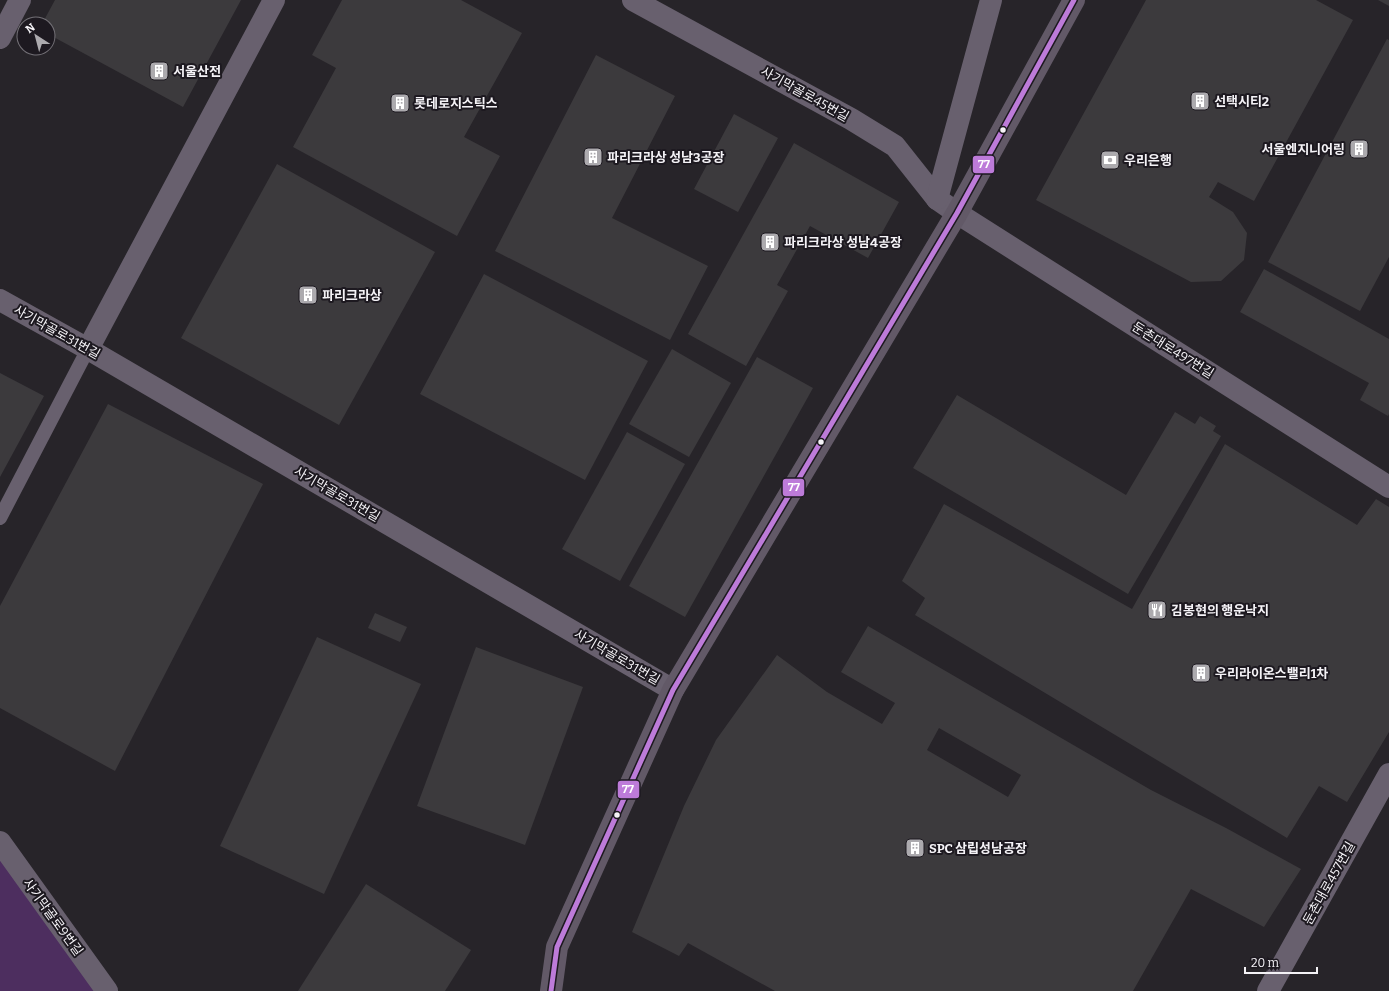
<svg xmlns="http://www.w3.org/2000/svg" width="1389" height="991" viewBox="0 0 1389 991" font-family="Bitter,'Noto Sans KR',serif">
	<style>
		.green { fill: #4d2e5f }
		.building { fill: #3c3a3d; fill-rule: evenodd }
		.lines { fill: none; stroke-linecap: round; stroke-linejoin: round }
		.lane { stroke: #68606e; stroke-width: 14 }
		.street { stroke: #68606e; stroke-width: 22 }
		.secondary { stroke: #625967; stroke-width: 22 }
		.bus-1-casing { stroke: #1d1920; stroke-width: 8 }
		.bus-1 { stroke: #bd7bd9; stroke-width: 5 }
		.bus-dot { fill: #f4f2f6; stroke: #1d1920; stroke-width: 1.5 }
		.labels { text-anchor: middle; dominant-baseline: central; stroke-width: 4; stroke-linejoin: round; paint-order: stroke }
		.poi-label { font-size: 13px; font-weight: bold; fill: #f4f2f6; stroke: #1d1920; text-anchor: start }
		.street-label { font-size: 13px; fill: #f4f2f6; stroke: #1d1920 }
		.line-badge { stroke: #1d1920; stroke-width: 1.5 }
		.badge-label { font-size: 11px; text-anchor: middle; font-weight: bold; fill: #fff }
	</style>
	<rect width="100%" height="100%" fill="#272429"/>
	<path class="green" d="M0,854L103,991H0Z"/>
	<g class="building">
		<path d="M55,0H241L183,107L48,34V24H42Z"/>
		<path d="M342,0H461L522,33L464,137L500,156L457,236L293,147L336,68L312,55Z"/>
		<path d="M1146,0H1316L1353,20L1254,201L1218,182L1209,197L1233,212L1247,233L1244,260L1221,281L1191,282L1036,200Z"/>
		<path d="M1378,0H1389V6Z"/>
		<path d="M1387,39L1389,40V257L1360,311L1268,262Z"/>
		<path d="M596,55L675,96L612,218L708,266L670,340L495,251Z"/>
		<path d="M734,114L778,138L738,212L694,189Z"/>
		<path d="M794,143L899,202L868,258L810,226L777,285L788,291L746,366L688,334Z"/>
		<path d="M277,164L435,252L339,425L181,338Z"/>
		<path d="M1264,269L1389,339V414L1388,416L1360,400L1369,383L1240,312Z"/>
		<path d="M484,274L648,361L585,480L420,394Z"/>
		<path d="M672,349L731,383L689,457L629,424Z"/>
		<path d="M757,357L813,388L685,617L629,586Z"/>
		<path d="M0,373L44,396L0,477Z"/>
		<path d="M957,395L1126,495L1175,412L1195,424L1200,416L1216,426L1213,431L1221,436L1128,594L913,468Z"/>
		<path d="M108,404L263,484L115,771L0,708V606Z"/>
		<path d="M627,432L685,464L620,581L562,549Z"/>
		<path d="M1225,444L1357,525L1376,499L1389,507V732L1347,802L1319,786L1287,838L915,615L925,598L902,581L944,504L1132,609Z"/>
		<path d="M375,613L407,627L400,642L368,628Z"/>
		<path d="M868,626L1151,790L1226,828L1301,869L1264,927L1191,889L1133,991H775L688,943L679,956L632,932L684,806L716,740L777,655L827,692L882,724L895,703L841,672ZM939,728L1021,775L1008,797L927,750Z"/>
		<path d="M317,637L421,684L324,894L220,846Z"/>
		<path d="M476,647L583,687L525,845L417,806Z"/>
		<path d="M366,884L471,950L445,991H298Z"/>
	</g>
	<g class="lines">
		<path class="lane" d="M0,518L88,349"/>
		<g class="street">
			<path d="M633,0L851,119L895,146L937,199L957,213L1389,487"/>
			<path d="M0,38L20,0"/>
			<path d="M937,199L991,0"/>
			<path d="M0,300L88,349L673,690"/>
			<path d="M88,349L274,0"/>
			<path d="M0,842L107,991"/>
			<path d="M1268,991L1389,774"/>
		</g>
		<path class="secondary" d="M551,991L557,947L673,690L957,213L1074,0"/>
		<defs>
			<path id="bus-1" d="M551,991L557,947L673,690L957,213L1074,0"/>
		</defs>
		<use href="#bus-1" class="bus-1-casing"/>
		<use href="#bus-1" class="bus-1"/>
	</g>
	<defs>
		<symbol id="building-square" viewBox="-11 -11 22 22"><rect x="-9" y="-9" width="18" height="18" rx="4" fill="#acaaae" stroke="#1d1920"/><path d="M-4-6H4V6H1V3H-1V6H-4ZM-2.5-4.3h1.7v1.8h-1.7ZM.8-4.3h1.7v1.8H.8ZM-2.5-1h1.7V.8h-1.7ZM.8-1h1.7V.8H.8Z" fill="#fff"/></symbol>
		<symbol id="bank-square" viewBox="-11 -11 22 22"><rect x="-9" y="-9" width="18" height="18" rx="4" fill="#acaaae" stroke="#1d1920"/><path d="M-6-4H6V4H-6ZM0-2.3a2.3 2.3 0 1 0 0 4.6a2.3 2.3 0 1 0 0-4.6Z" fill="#fff"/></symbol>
		<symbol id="restaurant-square" viewBox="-11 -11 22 22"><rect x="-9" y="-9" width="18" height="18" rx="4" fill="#acaaae" stroke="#1d1920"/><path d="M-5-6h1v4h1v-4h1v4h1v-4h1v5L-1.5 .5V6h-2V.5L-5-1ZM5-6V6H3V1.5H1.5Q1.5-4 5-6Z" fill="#fff"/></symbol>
	</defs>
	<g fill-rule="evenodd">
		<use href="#building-square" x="148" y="60" width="22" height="22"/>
		<use href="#building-square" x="1189" y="90" width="22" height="22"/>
		<use href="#building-square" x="389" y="92" width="22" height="22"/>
		<use href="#building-square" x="1348" y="138" width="22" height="22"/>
		<use href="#building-square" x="582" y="146" width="22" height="22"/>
		<use href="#bank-square" x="1099" y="149" width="22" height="22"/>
		<use href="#building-square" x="759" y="231" width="22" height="22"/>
		<use href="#building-square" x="297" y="284" width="22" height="22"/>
		<use href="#restaurant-square" x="1146" y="599" width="22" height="22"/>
		<use href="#building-square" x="1190" y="662" width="22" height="22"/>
		<use href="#building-square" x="904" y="837" width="22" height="22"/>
	</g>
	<g class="bus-dot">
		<circle cx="1003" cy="130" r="3.5"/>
		<circle cx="821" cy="442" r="3.5"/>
		<circle cx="617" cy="815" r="3.5"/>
	</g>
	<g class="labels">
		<g class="poi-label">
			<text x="173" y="71">서울산전</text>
			<text x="1214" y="101">선택시티2</text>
			<text x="414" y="103">롯데로지스틱스</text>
			<text x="1345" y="149" text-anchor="end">서울엔지니어링</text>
			<text x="607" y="157">파리크라상 성남3공장</text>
			<text x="1124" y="160">우리은행</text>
			<text x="784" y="242">파리크라상 성남4공장</text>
			<text x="322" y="295">파리크라상</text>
			<text x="1171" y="610">김봉현의 행운낙지</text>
			<text x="1215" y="673">우리라이온스밸리1차</text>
			<text x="929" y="848">SPC 삼립성남공장</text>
		</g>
		<g class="street-label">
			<text transform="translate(805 94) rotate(29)">사기막골로45번길</text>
			<text transform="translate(57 332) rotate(29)">사기막골로31번길</text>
			<text transform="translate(1173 350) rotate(32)">둔촌대로497번길</text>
			<text transform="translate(337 494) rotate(30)">사기막골로31번길</text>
			<text transform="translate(617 657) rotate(30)">사기막골로31번길</text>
			<text transform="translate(1329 883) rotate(-61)">둔촌대로457번길</text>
			<text transform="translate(53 917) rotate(54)">사기막골로9번길</text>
		</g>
	</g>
	<g class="line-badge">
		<rect x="972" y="155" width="23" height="19" rx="4" fill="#bd7bd9"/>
		<rect x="782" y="478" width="23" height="19" rx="4" fill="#bd7bd9"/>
		<rect x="617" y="780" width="23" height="19" rx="4" fill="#bd7bd9"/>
	</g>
	<g class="badge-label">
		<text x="984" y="168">77</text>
		<text x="794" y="491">77</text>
		<text x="628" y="793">77</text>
	</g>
	<g transform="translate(36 36) rotate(324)"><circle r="19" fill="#1d1920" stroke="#737076"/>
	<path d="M0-3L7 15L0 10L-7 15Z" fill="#acaaae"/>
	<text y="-6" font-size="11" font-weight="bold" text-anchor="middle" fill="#f4f2f6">N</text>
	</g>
	<path d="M1245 967v6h72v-6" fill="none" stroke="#f4f2f6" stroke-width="2"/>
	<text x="1251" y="967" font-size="12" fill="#f4f2f6" stroke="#1d1920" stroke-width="3" paint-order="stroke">20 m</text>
</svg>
